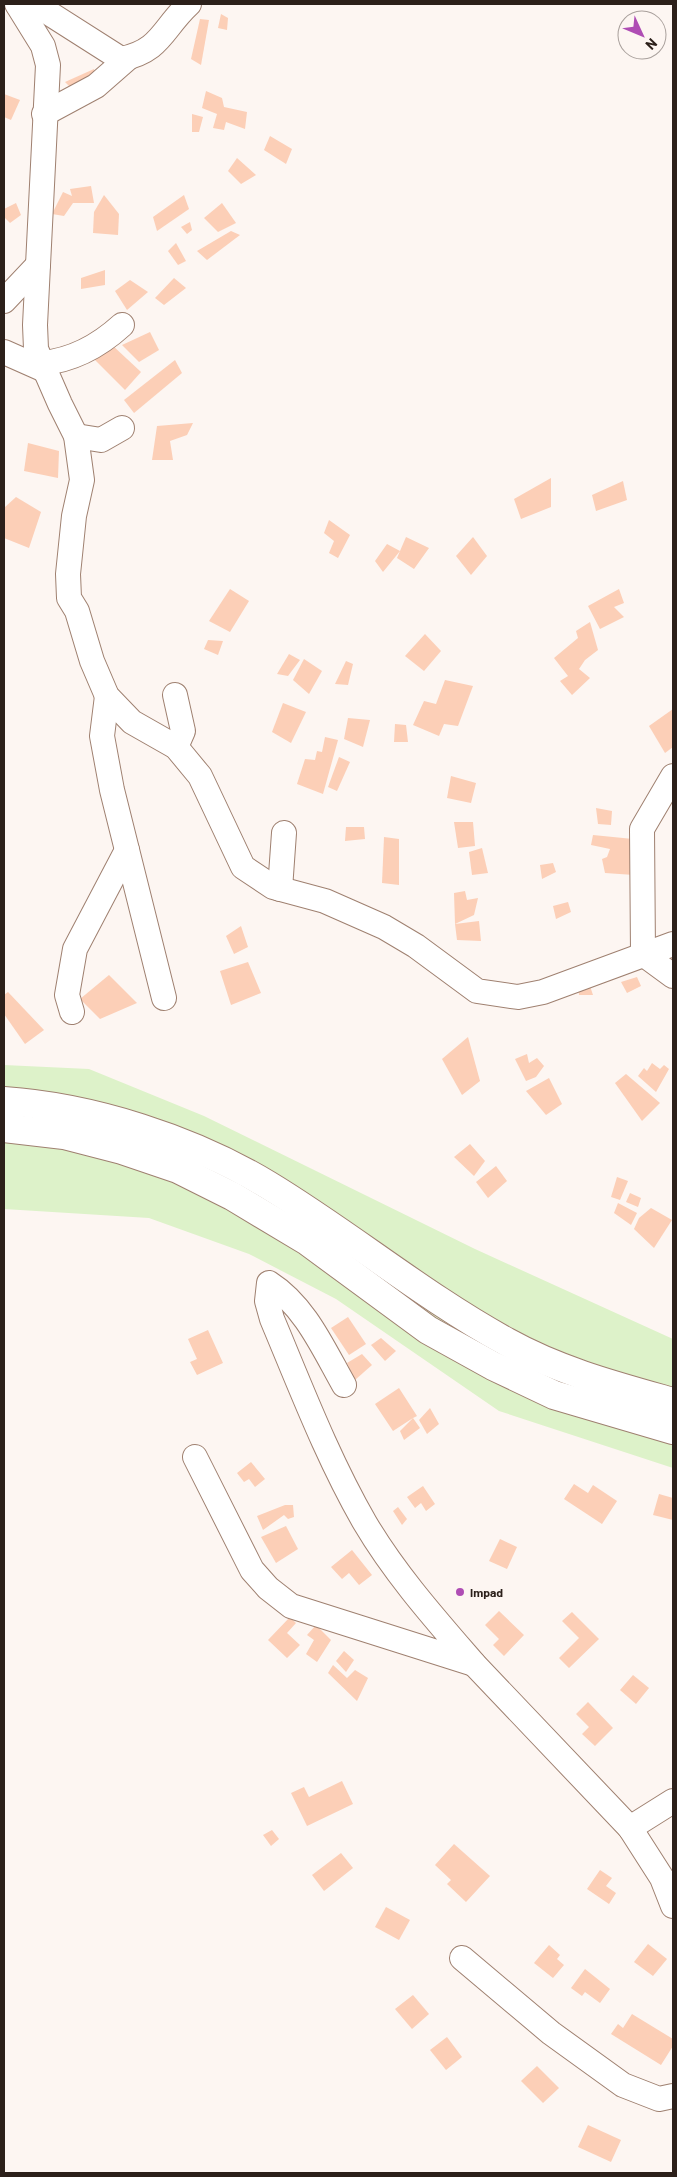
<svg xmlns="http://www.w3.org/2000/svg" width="677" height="2177" viewBox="0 0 677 2177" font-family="Barlow,sans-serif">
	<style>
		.green { fill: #ddf2c9 }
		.building { fill: #fccfb7 }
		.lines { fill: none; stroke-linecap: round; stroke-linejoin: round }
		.minor-casing { stroke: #9f8070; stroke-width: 26 }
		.highway-casing { stroke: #9f8070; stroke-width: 30 }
		.minor { stroke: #fff; stroke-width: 24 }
		.highway { stroke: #fff; stroke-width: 28 }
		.poi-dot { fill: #af4db4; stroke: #fdf6f2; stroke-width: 2 }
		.labels { text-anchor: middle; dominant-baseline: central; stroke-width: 4; stroke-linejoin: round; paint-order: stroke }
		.poi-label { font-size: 12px; font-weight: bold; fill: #2c201a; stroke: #fdf6f2; text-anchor: start }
	</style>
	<rect width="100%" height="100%" fill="#fdf6f2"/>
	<path class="green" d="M4,1065L89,1069L204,1116L475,1249L673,1339V1468L499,1411L336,1299L249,1254L149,1218L4,1209Z"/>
	<g class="building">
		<path d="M221,14L228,18L227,30L218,28Z"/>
		<path d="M200,19L209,20L201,65L191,59Z"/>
		<path d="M94,69L96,78L71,88L65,82Z"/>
		<path d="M206,91L222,98L224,107L247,112L245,129L226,122L224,130L213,128L217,114L202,108Z"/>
		<path d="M4,94L20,100L11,120L4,117Z"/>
		<path d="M192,114L203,117L199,132H192Z"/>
		<path d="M270,136L292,149L286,164L264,150Z"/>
		<path d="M237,158L256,175L241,184L228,171Z"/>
		<path d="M91,186L94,203H73L64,216L52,214L63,192L72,196L70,189Z"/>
		<path d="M104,195L119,214L118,235L93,233L94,212Z"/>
		<path d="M184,195L189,209L157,231L153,217Z"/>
		<path d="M16,203L21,215L10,223L4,217V209Z"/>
		<path d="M222,203L236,223L218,232L204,218Z"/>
		<path d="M190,222L192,230L187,234L181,227Z"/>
		<path d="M231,231L240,235L207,260L197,251Z"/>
		<path d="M176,243L186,261L178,265L168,251Z"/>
		<path d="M105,270V285L81,289V278Z"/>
		<path d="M174,278L186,288L164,305L155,298Z"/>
		<path d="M130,280L148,292L127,310L115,291Z"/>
		<path d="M150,332L159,350L139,362L122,345Z"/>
		<path d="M112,345L141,372L125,390L93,358Z"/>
		<path d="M175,360L182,373L134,413L124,400Z"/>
		<path d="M193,423L187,435L170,441L173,460H152L157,426Z"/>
		<path d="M28,443L59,451L58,478L24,471Z"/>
		<path d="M551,478V507L521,519L514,499Z"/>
		<path d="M623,481L627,500L596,511L592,495Z"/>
		<path d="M16,497L41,512L29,548L4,538V508Z"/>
		<path d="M329,520L350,535L338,558L329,553L334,541L324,533Z"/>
		<path d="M406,537L429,548L414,569L397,558L400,551L383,572L375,561L387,544L400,551Z"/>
		<path d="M473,537L487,556L471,575L456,556Z"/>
		<path d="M230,589L249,601L230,632L209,621Z"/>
		<path d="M619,589L624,603L614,607L624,617L600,629L588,606Z"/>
		<path d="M590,622L598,650L585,660L579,669L590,678L572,695L560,681L568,676L554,658L578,638L576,631Z"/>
		<path d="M425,634L441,651L424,671L405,656Z"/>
		<path d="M208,640L223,641L218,655L204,649Z"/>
		<path d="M289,654L300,660L288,676L277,674Z"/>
		<path d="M304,659L322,671L309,694L293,680Z"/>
		<path d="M346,661L353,664L348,685L335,684Z"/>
		<path d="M445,680L473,686L458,726L444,724L439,736L413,725L424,701L436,704Z"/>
		<path d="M283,703L306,712L291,743L272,732Z"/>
		<path d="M673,709V747L665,753L649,726Z"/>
		<path d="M348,718L370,720L363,747L344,739Z"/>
		<path d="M395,724L406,725L408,742H394Z"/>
		<path d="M325,737L338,740L323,794L297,784L305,759L315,760L317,751L322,752Z"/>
		<path d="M339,757L350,762L337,791L328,787Z"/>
		<path d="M451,776L476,783L471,803L447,798Z"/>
		<path d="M596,808L612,811L611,825L598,824Z"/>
		<path d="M454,822H473L475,846L458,848Z"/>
		<path d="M346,827H364L365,839L345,841Z"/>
		<path d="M593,835L633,839L634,875L605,873L602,859L607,857L610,849L591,845Z"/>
		<path d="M384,837L399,839V885L382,883Z"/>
		<path d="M482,848L488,873L472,875L469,852Z"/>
		<path d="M553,863L556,872L542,879L540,865Z"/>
		<path d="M465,891L467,900L478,898L474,915L455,924L479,921L481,941L457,940L455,924L454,893Z"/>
		<path d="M568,902L571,912L556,919L553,906Z"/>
		<path d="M241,926L248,947L234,954L226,936Z"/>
		<path d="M248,962L261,993L231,1005L220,971Z"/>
		<path d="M109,975L137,1003L100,1019L80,999Z"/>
		<path d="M637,977L641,986L627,993L621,982Z"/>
		<path d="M590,986L593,995H579L578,987Z"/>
		<path d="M8,992L44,1030L25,1044L4,1014V995Z"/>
		<path d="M468,1037L480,1081L462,1095L442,1059Z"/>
		<path d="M527,1054L529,1063L537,1058L544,1066L536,1077L526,1081L515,1059Z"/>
		<path d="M652,1063L660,1069L664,1065L669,1069L656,1092L638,1076L644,1068L647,1071Z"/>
		<path d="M626,1074L660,1103L642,1121L615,1083Z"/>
		<path d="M549,1078L562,1104L546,1115L526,1091Z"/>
		<path d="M470,1144L485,1161L474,1176L454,1157Z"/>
		<path d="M496,1166L507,1181L488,1198L476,1182Z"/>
		<path d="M617,1177L628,1181L620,1200L611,1197Z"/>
		<path d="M630,1193L641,1198L638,1207L626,1202Z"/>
		<path d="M618,1203L637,1213L631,1225L614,1213Z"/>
		<path d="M651,1208L672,1220L654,1248L634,1229L639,1218Z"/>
		<path d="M348,1317L366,1344L349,1355L331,1328Z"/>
		<path d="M208,1330L223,1363L197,1375L190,1362L197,1359L188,1339Z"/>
		<path d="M381,1338L396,1351L385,1361L371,1345Z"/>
		<path d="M362,1354L372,1365L355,1380L347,1363Z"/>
		<path d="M399,1388L417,1416L413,1418L420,1428L404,1440L400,1431L413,1418L393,1431L375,1404Z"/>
		<path d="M430,1408L439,1424L427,1434L419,1420Z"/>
		<path d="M251,1462L265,1479L255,1487L249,1479L244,1482L237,1473Z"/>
		<path d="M574,1484L588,1493L593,1485L617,1501L602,1524L564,1499Z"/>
		<path d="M423,1486L435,1504L426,1511L421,1503L415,1508L407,1497Z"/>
		<path d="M659,1494L673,1498V1520L653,1515Z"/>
		<path d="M285,1505H293L294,1517L288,1519L284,1515L263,1530L257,1516Z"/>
		<path d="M398,1507L407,1519L402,1525L393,1511Z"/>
		<path d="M286,1526L298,1549L276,1563L261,1537Z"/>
		<path d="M500,1539L517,1547L507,1569L489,1561Z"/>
		<path d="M352,1550L372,1575L359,1585L349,1573L342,1579L331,1567Z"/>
		<path d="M499,1611L524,1635L504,1656L493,1645L499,1639L485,1625Z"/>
		<path d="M572,1612L599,1639L569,1668L559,1658L579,1638L562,1621Z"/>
		<path d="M290,1617L296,1623L287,1633L300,1645L287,1658L268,1640Z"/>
		<path d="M316,1625L331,1640L317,1662L306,1654L314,1640L307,1635Z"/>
		<path d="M344,1651L354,1660L346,1672L336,1661Z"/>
		<path d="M333,1665L347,1678L355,1670L368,1678L357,1701L328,1673Z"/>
		<path d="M633,1675L649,1688L636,1704L620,1690Z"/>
		<path d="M588,1702L613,1728L595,1746L582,1734L589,1727L576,1714Z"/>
		<path d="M342,1781L353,1804L307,1826L291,1793L304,1787L309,1797Z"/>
		<path d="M272,1830L279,1839L271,1846L263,1835Z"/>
		<path d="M454,1844L490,1876L466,1902L447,1884L451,1880L435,1865Z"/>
		<path d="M341,1853L353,1868L324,1891L312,1875Z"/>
		<path d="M600,1870L612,1878L606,1886L616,1893L609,1904L587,1889Z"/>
		<path d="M386,1907L410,1920L399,1940L375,1927Z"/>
		<path d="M648,1944L667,1959L653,1976L634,1962Z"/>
		<path d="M549,1945L560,1955L557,1959L564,1965L553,1978L534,1963Z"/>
		<path d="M585,1969L610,1989L600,2003L585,1992L582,1996L571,1988Z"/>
		<path d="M413,1995L429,2014L412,2029L395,2009Z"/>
		<path d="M632,2014L673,2039V2046L661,2065L611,2034L618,2024L623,2028Z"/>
		<path d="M447,2037L462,2057L446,2070L430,2050Z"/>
		<path d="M537,2066L559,2088L543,2103L521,2081Z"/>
		<path d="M588,2125L621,2140L611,2162L578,2147Z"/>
	</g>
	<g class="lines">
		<defs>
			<g id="minor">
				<path d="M17,4L43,46L48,65L35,325L36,349L60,404L76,436L82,480L74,516L68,574L69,598L77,611L92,661L107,696L132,722L176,747L200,776L243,867L273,887L325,901L384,927L416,946L477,991L518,997L543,992L673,944"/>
				<path d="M18,5L44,10L121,59C161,51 162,29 189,4"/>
				<path d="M44,114L96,86L128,58"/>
				<path d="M4,301L38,265"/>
				<path d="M4,352L47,371"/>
				<path d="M43,363C73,360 100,345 122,325"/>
				<path d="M76,436L101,440L122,428"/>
				<path d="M175,695L183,731L176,747"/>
				<path d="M107,696L102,736L112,790L164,998"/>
				<path d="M673,776L642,829L643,954L673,976"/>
				<path d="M280,889L284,833"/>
				<path d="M72,1012L67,995L75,949L127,850"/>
				<path d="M195,1457L252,1570L268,1588L291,1606L474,1664C436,1620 395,1574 365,1523C328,1459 301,1388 272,1319L267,1301L269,1283C305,1306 323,1348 344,1385"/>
				<path d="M474,1664L630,1828L662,1878L673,1906"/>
				<path d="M630,1828L673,1801"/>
				<path d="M462,1958L551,2033L623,2085L659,2099L673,2096"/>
			</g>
			<g id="highway">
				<path d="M4,1101C92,1107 192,1139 268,1185C349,1234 423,1296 507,1342C559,1371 616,1386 673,1402"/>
				<path d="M4,1128L64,1135L122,1150L178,1169L232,1196L307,1241L428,1330L493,1366L554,1395L673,1430"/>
			</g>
		</defs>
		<use href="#minor" class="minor-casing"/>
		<use href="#highway" class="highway-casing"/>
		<use href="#minor" class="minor"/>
		<use href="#highway" class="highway"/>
	</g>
	<circle class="poi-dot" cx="460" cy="1592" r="5"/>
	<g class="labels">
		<g class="poi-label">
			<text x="470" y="1592">Impad</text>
		</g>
	</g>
	<rect width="677" height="2177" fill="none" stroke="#2c201a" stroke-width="10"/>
	<g transform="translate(642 35) rotate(134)"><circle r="24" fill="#fdf6f2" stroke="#a9a09c"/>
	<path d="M0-4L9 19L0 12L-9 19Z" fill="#af4db4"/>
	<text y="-8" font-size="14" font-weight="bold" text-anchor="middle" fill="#2c201a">N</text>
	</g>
</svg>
